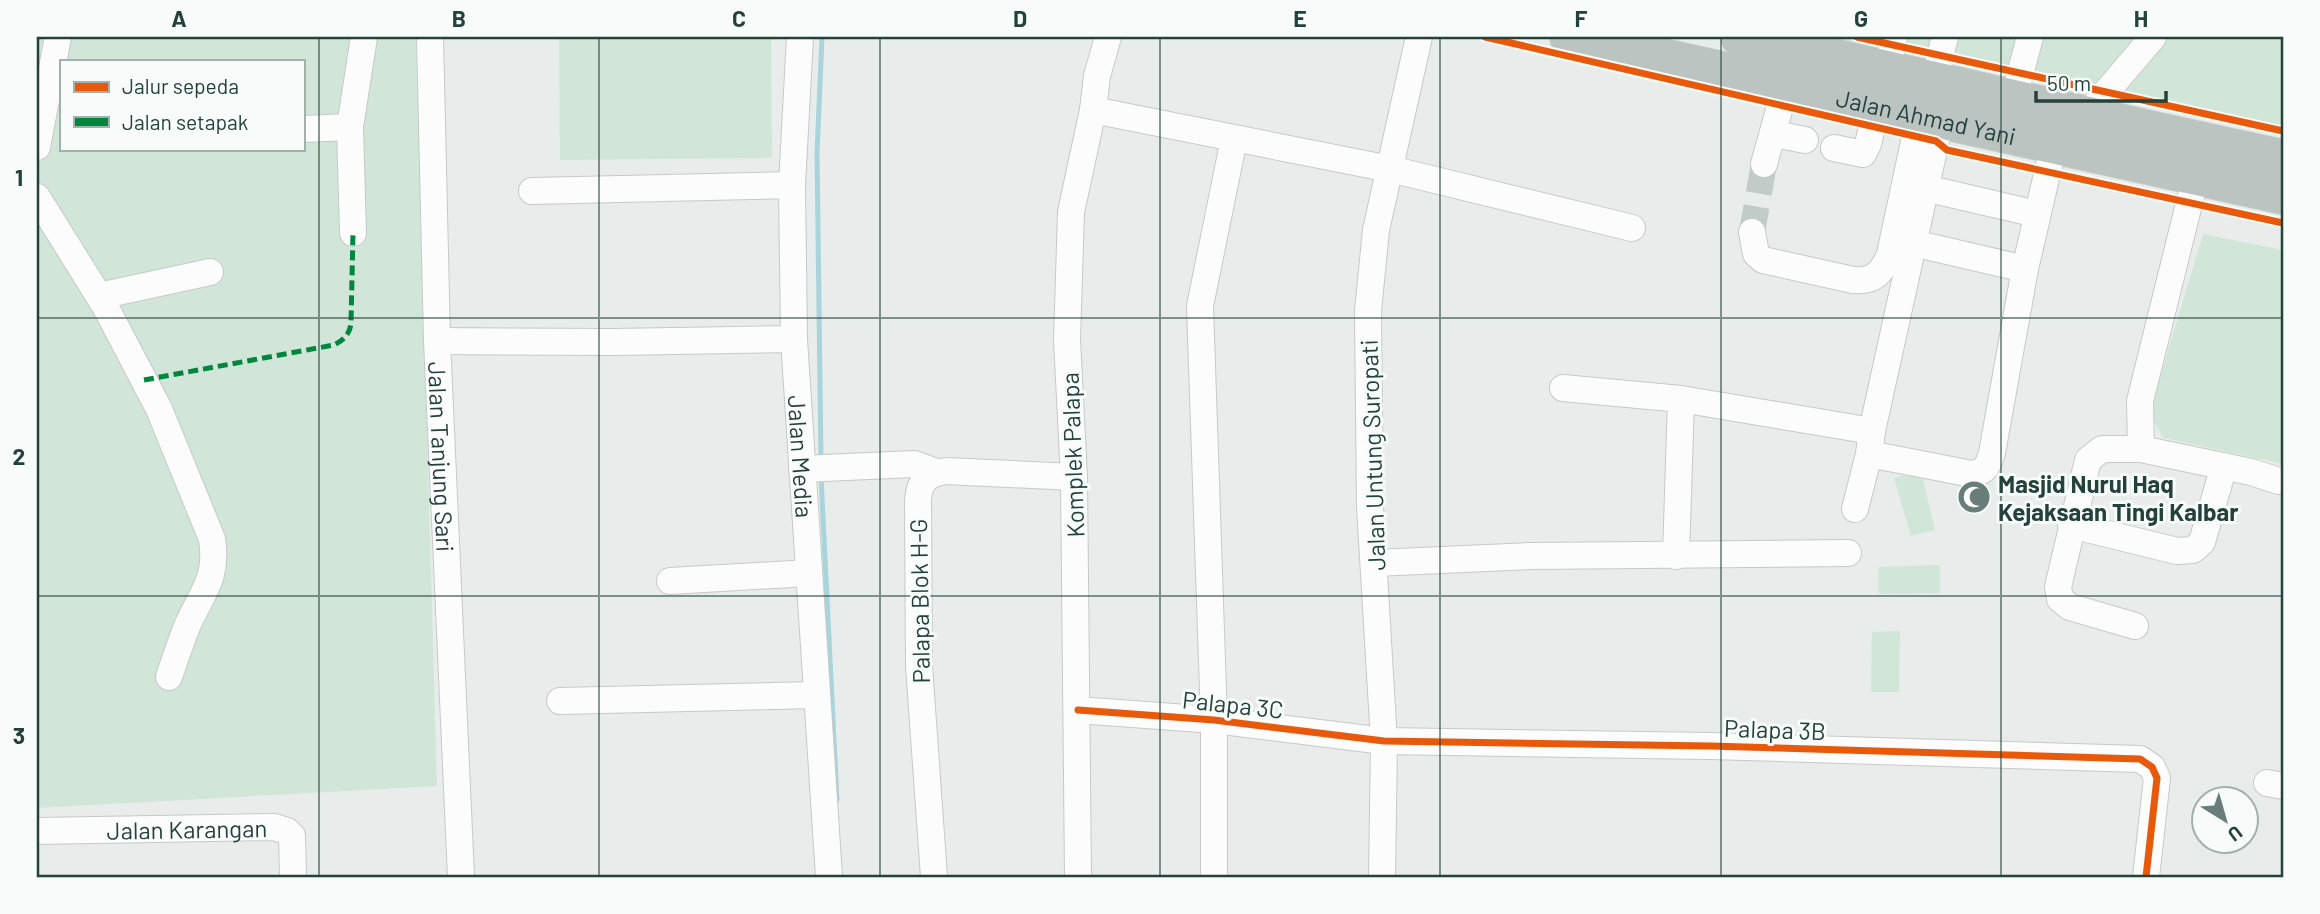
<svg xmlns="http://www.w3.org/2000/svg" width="2320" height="914" viewBox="0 0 2320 914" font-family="Barlow,sans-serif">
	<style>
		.green { fill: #d1e6d8; fill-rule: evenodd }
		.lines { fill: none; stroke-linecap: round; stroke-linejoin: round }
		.stream { stroke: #a9d4db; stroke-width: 5 }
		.minor-tunnel { stroke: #c1cbc8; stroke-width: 26; stroke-dasharray: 26 13; stroke-linecap: butt }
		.minor-casing { stroke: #c5cac8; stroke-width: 28 }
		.highway-casing { stroke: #c3ccc9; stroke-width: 40 }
		.path { stroke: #c3ccca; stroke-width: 3.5; stroke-dasharray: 3.5 5; stroke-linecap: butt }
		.minor { stroke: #fcfcfc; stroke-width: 26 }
		.highway { stroke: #bcc4c2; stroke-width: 38 }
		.quiet { stroke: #00873e; stroke-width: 5; stroke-dasharray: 10 5; stroke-linecap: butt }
		.cycleway-casing { stroke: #f7fbf9; stroke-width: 11 }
		.cycleway { stroke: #e8590c; stroke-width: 7 }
		.grid { fill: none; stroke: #24423a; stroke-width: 2; stroke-opacity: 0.55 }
		.labels { text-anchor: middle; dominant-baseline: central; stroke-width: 6; stroke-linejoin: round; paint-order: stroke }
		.street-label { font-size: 24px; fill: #24423a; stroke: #f7fbf9 }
		.poi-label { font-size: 24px; font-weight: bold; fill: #24423a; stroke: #f7fbf9; text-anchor: start }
		.neatline { fill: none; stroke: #24423a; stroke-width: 2.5 }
		.grid-label { font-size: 23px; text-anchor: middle; font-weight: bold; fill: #24423a }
	</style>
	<rect width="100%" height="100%" fill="#e8edeb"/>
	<g class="green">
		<path d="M37,37H416L437,786L37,808ZM61,61H303V149H61Z"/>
		<path d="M559,37H771L772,158L560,160Z"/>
		<path d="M1826,37H2017L2010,70Z"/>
		<path d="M2041,37H2283V133L2032,77Z"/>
		<path d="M2203,234L2283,250V464L2164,438L2157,428L2150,411Z"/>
		<path d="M1921,471L1935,530L1911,536L1894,478Z"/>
		<path d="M1940,565V593L1879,594L1878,567Z"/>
		<path d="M1900,631L1899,692H1871L1872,632Z"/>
	</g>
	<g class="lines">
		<g class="stream">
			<path d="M821,460L817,153L822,37"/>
			<path d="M821,477L837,800"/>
		</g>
		<path class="minor-tunnel" d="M1752,232L1764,164"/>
		<defs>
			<g id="minor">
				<path id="s1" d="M430,37L437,341L461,877"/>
				<path id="s2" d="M800,37L792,185L794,339L829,877"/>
				<path d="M1888,69L1894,37"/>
				<path d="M1934,80L1945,37"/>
				<path d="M2014,97L2030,37"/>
				<path d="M1093,110L1390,169L1632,228"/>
				<path d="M2085,117L2153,37"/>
				<path d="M303,129L350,127"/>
				<path d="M1774,134L1805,140"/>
				<path d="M37,147L58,37"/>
				<path d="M1834,148L1863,154L1868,144L1877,106"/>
				<path d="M1764,164L1786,85"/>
				<path d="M2196,176L2140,401L2141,449L2251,472L2279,481"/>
				<path d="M1925,188L2037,214"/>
				<path d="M532,191L792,185"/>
				<path d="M37,197L105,306L159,409L212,539C218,578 203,591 188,624C181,641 175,659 169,677"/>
				<path d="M1752,232L1756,254L1763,260L1853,280C1874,282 1882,273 1890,254L1920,114"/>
				<path d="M353,233L350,127L364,37"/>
				<path d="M1913,243L2025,269"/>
				<path d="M99,296L210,272"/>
				<path d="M437,341L613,342L794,339"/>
				<path d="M1563,388L1681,399L1872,431"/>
				<path d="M1869,454L1972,474C1985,472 1988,466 1992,453L2025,269L2054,144"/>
				<path d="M802,469L914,464L936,472"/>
				<path d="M1855,509L1869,454L1872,431L1941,118"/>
				<path d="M2071,525L2177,551L2193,550L2202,542L2224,466"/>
				<path d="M1676,556L1681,399"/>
				<path d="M1375,563L1532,556L1848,553"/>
				<path d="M670,581L809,573"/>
				<path d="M2135,626L2070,607L2060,599L2058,587L2088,460L2102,449H2141"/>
				<path d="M560,701L816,695"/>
				<path d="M1078,710L1214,720L1384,741L1710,746L2140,759L2152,767L2157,778L2146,877"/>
				<path d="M2267,783L2283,786"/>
				<path id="s3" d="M37,831L274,827L287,831L292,836L293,877"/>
				<path d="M934,877L919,666L918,501C919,481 927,474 946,471L1074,477"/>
				<path d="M1078,877L1074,477L1067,340L1071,212L1093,110L1097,76L1108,37"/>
				<path d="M1214,877V720L1200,306L1234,139"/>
				<path d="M1382,877L1384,741L1370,507L1368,311L1376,230L1419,37"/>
			</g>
			<g id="highway">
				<path id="s4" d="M1569,37L2283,195"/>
				<path d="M1740,37C1922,77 2102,121 2283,159"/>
			</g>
		</defs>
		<use href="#minor" class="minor-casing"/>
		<use href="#highway" class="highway-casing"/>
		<path class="path" d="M1485,37L1544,50"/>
		<use href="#minor" class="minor"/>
		<use href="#highway" class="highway"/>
		<path class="quiet" d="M144,380L334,345C344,340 350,334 351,323L353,233"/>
		<defs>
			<g id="cycleway">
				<path d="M1485,37L1936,141L1947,150L2283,223"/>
				<path d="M1857,37L2283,131"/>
				<path d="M1078,710L1214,720L1384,741L1710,746L2140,759L2152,767L2157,778L2146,877"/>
			</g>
		</defs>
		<use href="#cycleway" class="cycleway-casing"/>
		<use href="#cycleway" class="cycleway"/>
	</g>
	<path class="grid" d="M319,37V877M599,37V877M880,37V877M1160,37V877M1440,37V877M1721,37V877M2001,37V877M37,318H2283M37,596H2283"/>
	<defs>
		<symbol id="mosque-disc" viewBox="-11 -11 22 22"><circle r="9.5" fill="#697e78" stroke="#f7fbf9"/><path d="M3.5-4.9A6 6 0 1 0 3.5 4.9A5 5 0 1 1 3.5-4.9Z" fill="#fff"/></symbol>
	</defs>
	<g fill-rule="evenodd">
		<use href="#mosque-disc" x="1955" y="478" width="38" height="38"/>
	</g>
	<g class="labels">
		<g class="street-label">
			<text stroke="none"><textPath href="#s4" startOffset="366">Jalan Ahmad Yani</textPath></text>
			<text transform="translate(1072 455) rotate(-92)">Komplek Palapa</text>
			<text transform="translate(1372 455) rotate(-92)">Jalan Untung Suropati</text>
			<text stroke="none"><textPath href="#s1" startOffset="420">Jalan Tanjung Sari</textPath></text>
			<text stroke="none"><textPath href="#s2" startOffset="420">Jalan Media</textPath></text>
			<text transform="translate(919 601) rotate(-91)">Palapa Blok H-G</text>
			<text transform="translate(1233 704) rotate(6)">Palapa 3C</text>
			<text transform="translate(1775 729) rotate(2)">Palapa 3B</text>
			<text stroke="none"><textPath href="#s3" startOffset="150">Jalan Karangan</textPath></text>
		</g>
		<g class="poi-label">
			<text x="1998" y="483">Masjid Nurul Haq<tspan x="1998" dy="28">Kejaksaan Tingi Kalbar</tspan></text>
		</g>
	</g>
	<rect width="2320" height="914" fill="none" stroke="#f7fbf9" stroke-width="77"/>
	<rect x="60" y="60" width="245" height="91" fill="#f7fbf9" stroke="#a3b1ad" stroke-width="2"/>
	<rect x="74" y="82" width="35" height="10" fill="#e8590c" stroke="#a3b1ad" stroke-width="2"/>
	<text x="122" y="94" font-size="21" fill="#24423a">Jalur sepeda</text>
	<rect x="74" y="117" width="35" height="10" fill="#00873e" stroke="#a3b1ad" stroke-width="2"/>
	<text x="122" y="130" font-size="21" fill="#24423a">Jalan setapak</text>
	<g transform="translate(2225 820) rotate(143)"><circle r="33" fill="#f7fbf9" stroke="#a3b1ad" stroke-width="2"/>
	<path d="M0-5L12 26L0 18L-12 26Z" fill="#697e78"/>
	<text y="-10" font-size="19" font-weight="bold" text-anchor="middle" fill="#24423a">U</text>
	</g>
	<path d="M2036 91v10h130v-10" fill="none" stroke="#24423a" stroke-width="3.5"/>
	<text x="2047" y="91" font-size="21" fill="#24423a" stroke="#f7fbf9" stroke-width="5" paint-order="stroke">50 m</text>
	<rect x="38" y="38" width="2244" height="838" class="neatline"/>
	<g class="grid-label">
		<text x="179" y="27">A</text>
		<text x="459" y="27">B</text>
		<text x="739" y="27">C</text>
		<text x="1020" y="27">D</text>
		<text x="1300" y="27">E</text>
		<text x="1581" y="27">F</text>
		<text x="1861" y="27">G</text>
		<text x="2141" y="27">H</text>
		<text x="19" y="186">1</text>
		<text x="19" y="465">2</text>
		<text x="19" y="744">3</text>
	</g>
</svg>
